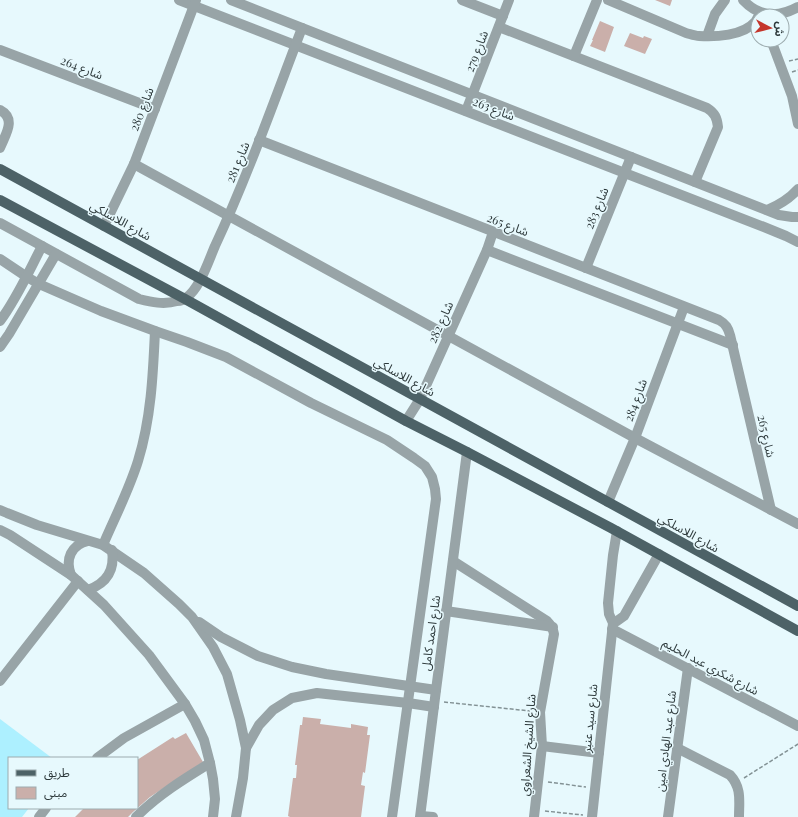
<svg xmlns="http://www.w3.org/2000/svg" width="798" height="817" viewBox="0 0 798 817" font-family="'Playfair Display','Noto Sans Arabic',serif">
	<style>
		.green { fill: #adf0ff }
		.building { fill: #caafaa }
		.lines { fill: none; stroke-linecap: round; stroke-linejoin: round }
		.path { stroke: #839295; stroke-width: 1.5; stroke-dasharray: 4 2; stroke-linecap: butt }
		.minor { stroke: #98a4a7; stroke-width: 10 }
		.major { stroke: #4d6267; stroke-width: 10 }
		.labels { text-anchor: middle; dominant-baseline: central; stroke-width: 3; stroke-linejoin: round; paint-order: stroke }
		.street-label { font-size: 12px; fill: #2d393b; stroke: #e7f9fd }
	</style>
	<rect width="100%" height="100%" fill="#e7f9fd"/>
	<path class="green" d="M0,719L52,758H9V808H29L22,817H0Z"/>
	<g class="building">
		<path d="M655,0H672L670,6Z"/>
		<path d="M600,21L614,27L605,52L590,46L593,40H592Z"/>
		<path d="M630,33L643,38L644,36L652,39L645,54L624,46Z"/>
		<path d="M303,717L321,719L320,724L351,728V724L368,727L367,735H370L365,773L363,772L361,785L365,786L361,817H290L288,816L293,778H296L297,765H295L300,725H302Z"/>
		<path d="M186,733L203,762L150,797L133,812L128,817H75L84,808H137V760L173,737L175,739Z"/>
	</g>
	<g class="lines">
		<g class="path">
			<path d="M789,61L798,59"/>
			<path d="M792,72L798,70"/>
			<path d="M444,702L530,711"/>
			<path d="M744,778L798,744"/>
			<path d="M548,782L586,787"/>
			<path d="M545,811L583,815"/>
		</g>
		<g class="minor">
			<path d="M179,0L764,227L786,236L798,242"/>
			<path d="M231,0L779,215L792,217H798"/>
			<path d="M462,0L503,16"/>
			<path d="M608,0L686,33C690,34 695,36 699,36C715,37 743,36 755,22C756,21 757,19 758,17"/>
			<path d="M743,0C759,17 778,18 798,7"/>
			<path d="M499,27L707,108C715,113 717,118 718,127L695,182"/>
			<path d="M707,36L715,14L725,0"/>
			<path d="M771,40L792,96L798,124"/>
			<path d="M0,50L155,109"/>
			<path d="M574,56L597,0"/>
			<path d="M0,110C17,119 5,135 0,148"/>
			<path d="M466,111L509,0"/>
			<path d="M259,140L719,320C726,324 728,328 730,335L771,510"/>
			<path d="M134,164L635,438L798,524"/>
			<path d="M767,210C779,205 789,199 798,189"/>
			<path d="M0,223L139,299C151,302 164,305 177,301C180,301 184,300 186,298C200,288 208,262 215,246C248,175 274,101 302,28"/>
			<path d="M104,226L134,164L196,0"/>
			<path d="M487,250L733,345"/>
			<path d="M0,259L27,277L39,284L101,311L155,331L187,342L226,357L311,403L387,440L414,458L425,466L432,477L435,489L436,499L392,817"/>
			<path d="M586,268L631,157"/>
			<path d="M0,321C17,298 29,271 42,246"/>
			<path d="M0,347L9,334L56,254"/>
			<path d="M406,421L420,399L487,250L493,232"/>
			<path d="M608,502L635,438L684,307"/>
			<path d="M0,510L7,513L37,525L103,545L144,573L179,604L192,617L213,647L227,674L240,720L246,748L243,778L236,817"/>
			<path d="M0,530L10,535L71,575L104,605L149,655L185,704L195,721L204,740L210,763L213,779L215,799L213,817"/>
			<path d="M103,545C115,517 129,490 138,461C151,419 153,375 155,331"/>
			<path d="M453,561L547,621C551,625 553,628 554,634L540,712L542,746L534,817"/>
			<path d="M71,575C65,559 71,545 88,541"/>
			<path d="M88,590C107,583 115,570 112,550"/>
			<path d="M446,611L553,627"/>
			<path d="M199,622L221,637L258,656L292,667L326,674L436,690"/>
			<path d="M613,623L617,621L624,616L659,554"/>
			<path d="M612,629L798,726"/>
			<path d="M0,681L78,581"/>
			<path d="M542,746L599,753"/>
			<path d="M246,748L259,725L273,710L292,698L317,693L408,703L434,707"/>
			<path d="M677,748L730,775C742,788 739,801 739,817"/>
			<path d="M97,758L124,738L185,704"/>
			<path d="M421,816L433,817"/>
			<path d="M39,817L46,808"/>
			<path d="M136,817C158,795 184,779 210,763"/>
			<path d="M420,817L436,690L467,452"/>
			<path d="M592,817L613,623L609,614L608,603L613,555L617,531"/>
			<path d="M668,817L688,668"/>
		</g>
		<g class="major">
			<path d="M0,169L798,606"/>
			<path d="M0,200L185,299L406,421L467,452L611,528L798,631"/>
		</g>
	</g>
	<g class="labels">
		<g class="street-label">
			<text transform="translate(476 51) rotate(-69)">شارع 279</text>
			<text transform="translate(82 67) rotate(21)">شارع 264</text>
			<text transform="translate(494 108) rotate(21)">شارع 263</text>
			<text transform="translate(141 109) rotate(-69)">شارع 280</text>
			<text transform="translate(237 162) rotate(-68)">شارع 281</text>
			<text transform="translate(596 208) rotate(-68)">شارع 283</text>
			<text transform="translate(121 220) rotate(29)">شارع اللاسلكي</text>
			<text transform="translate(508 224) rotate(21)">شارع 265</text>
			<text transform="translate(440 322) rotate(-66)">شارع 282</text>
			<text transform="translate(405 376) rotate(29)">شارع اللاسلكي</text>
			<text transform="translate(635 400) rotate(-70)">شارع 284</text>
			<text transform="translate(767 436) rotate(77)">شارع 265</text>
			<text transform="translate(689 532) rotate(29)">شارع اللاسلكي</text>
			<text transform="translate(430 633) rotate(-82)">شارع احمد كامل</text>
			<text transform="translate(711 666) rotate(28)">شارع شكري عبد الحليم</text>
			<text transform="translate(589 718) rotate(-84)">شارع سيد عنبر</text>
			<text transform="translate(665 741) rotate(-83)">شارع عبد الهادي امين</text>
			<text transform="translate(527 745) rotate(-86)">شارع الشيخ الشعراوي</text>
		</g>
	</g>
	<rect x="8" y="757" width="130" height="52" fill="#e7f9fd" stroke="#9dacaf"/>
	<rect x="16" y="770" width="20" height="6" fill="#4d6267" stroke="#9dacaf"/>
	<text x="44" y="777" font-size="12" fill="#2d393b">طريق</text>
	<rect x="16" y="787" width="20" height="12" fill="#caafaa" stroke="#9dacaf"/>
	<text x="44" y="797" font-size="12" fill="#2d393b">مبنى</text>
	<g transform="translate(770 28) rotate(97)"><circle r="19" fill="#e7f9fd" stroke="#9dacaf"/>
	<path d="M0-3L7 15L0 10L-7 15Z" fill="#c4362c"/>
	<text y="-6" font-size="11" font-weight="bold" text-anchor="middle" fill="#2d393b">ش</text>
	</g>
</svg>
